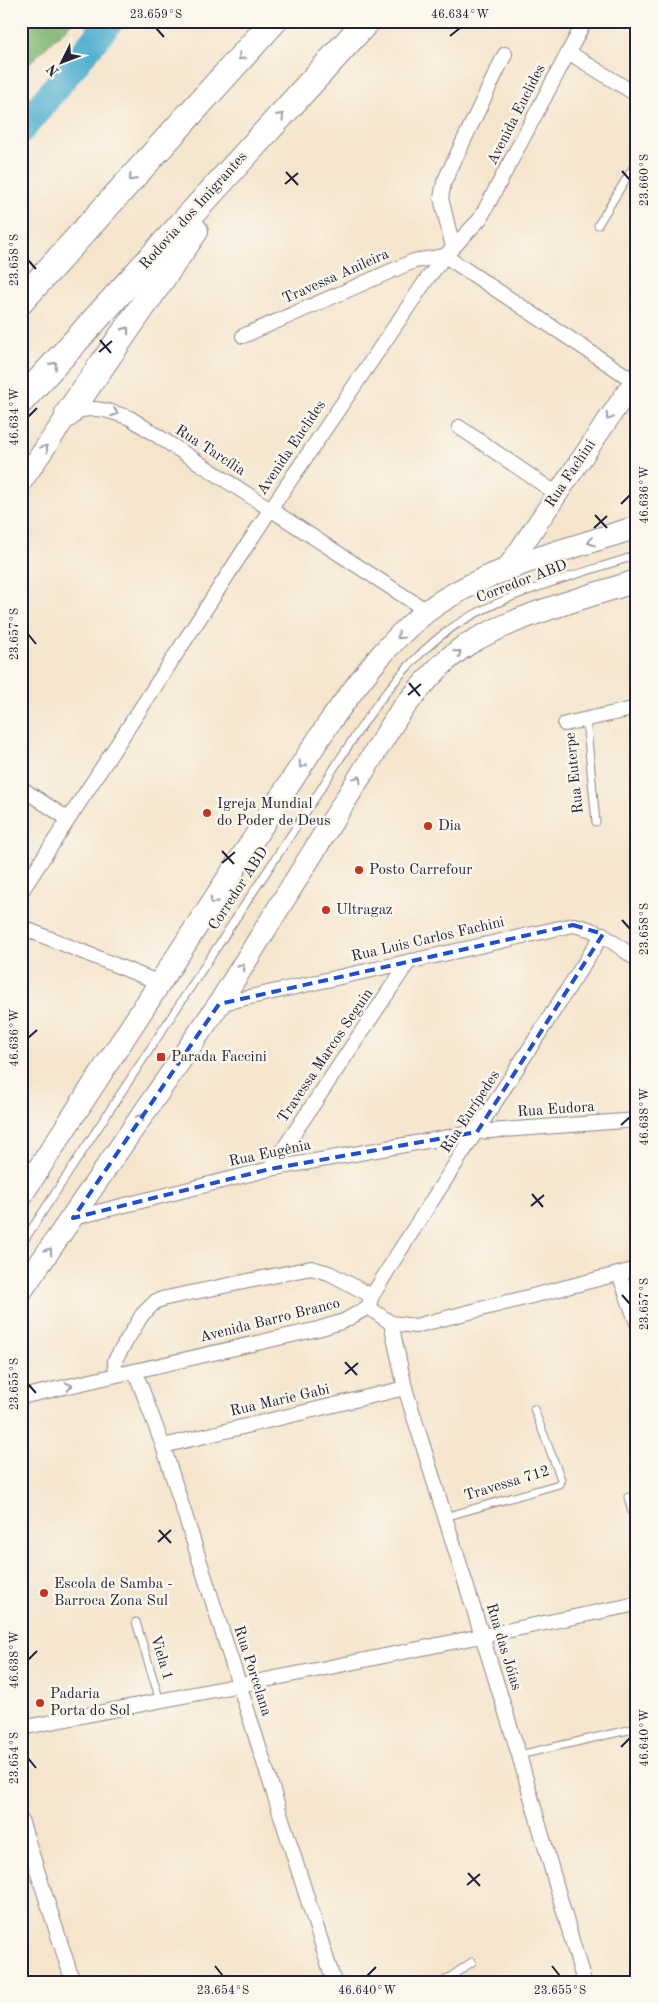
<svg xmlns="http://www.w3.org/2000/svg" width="658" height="2003" viewBox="0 0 658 2003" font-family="'Old Standard TT',serif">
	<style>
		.forest { fill: #81b874; stroke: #526d58 }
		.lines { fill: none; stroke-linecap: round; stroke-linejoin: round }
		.river { stroke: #51b0cf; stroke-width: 28 }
		.lane-casing { stroke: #8c8484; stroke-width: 9 }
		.street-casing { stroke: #8c8484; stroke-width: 16 }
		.secondary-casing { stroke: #8c8484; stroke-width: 22 }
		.primary-casing { stroke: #8c8484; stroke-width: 24 }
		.highway-casing { stroke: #8c8484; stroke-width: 28 }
		.lane { stroke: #fff; stroke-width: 7 }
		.street { stroke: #fff; stroke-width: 14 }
		.secondary { stroke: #fff; stroke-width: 20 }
		.primary { stroke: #fff; stroke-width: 22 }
		.highway { stroke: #fff; stroke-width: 26 }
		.oneway { stroke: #9c9ca7 }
		.marked { fill: none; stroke: #1d4ed8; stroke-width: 4; stroke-dasharray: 10 6; stroke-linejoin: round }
		.ticks { fill: none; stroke: #22223b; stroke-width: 2 }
		.poi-dot { fill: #c8321e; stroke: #fbf7ec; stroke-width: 2 }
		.labels { text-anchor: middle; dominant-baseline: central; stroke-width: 5; stroke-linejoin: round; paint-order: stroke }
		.street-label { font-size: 15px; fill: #22223b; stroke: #fbf7ec }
		.poi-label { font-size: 15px; fill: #22223b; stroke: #fbf7ec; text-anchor: start }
		.neatline { fill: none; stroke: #22223b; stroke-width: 2 }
		.ticks-label { font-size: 12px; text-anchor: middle; fill: #22223b }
	</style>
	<rect width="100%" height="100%" fill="#fbf7ec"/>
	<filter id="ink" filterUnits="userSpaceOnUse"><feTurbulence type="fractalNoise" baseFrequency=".02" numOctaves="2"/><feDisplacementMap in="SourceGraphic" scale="10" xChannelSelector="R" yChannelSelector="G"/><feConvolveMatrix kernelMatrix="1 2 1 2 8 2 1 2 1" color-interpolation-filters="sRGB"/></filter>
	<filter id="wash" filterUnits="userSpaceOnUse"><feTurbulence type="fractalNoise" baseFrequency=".0096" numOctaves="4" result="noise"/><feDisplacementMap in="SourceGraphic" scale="20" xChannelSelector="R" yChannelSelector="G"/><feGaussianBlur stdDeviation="1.12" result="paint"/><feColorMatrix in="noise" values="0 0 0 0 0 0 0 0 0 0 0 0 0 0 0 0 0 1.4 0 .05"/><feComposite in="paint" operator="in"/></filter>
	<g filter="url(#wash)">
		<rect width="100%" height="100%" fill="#f5e5cd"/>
		<path class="forest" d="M21,21H74L21,71Z"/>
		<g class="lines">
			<path class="river" d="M21,130L110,21"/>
		</g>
	</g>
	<g filter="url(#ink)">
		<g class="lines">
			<defs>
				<g id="lane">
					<path d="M598,225L637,161"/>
					<path d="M586,719L596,822"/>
					<path d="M21,1245C114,1105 205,964 298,824C341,760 387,673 450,629C500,594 578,575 637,555"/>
					<path d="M628,1497L637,1530"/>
					<path d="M445,1517L559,1484L561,1479L534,1409"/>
					<path d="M136,1622L160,1701"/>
					<path d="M519,1755L637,1728"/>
					<path d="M443,1982L472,1962"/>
				</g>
				<g id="street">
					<path d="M568,52L637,95"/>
					<path d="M453,247L441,198L444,182L505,54"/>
					<path d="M243,336L414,261L445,256L634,381"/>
					<path d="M70,413C94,405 107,410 130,418L427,611"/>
					<path d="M459,427L557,494"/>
					<path d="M565,724L637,708"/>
					<path d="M21,788L68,819"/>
					<path d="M21,892L270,510L427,279L445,256L480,219L585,21"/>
					<path d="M21,927L160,983"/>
					<path d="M219,1004L573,925C599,929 616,944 637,960"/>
					<path d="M270,1169L409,961"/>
					<path d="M73,1218L270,1169L477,1132L637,1120"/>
					<path d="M619,1274L637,1323"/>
					<path d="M368,1307L372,1296L397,1255L603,934"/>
					<path d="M391,1323L405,1388L519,1755L584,1982"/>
					<path d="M135,1371L163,1446L334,1982"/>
					<path d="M116,1375L115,1360L142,1315L156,1301L166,1298L311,1268L329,1273L372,1296"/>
					<path d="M21,1397L318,1329L344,1321L368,1307L391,1323L415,1326L637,1269"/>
					<path d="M163,1446L405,1388"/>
					<path d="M21,1728L311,1671L637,1604"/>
					<path d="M21,1820L73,1982"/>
				</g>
				<g id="secondary">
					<path d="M21,483L68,414"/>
					<path d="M505,571L637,377"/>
				</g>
				<g id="primary">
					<path d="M21,1196L329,723C358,683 387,642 426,612C482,569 570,549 637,527"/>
					<path d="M21,1291L219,1004L400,712C420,688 441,661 468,644C520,614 580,599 637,581"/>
				</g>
				<g id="highway">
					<path d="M21,301L274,21"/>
					<path d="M21,401L367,21"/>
					<path d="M68,414L195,231"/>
				</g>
			</defs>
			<use href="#lane" class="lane-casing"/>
			<use href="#street" class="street-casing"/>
			<use href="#secondary" class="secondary-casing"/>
			<use href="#primary" class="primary-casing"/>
			<use href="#highway" class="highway-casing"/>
			<use href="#lane" class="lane"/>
			<use href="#street" class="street"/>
			<use href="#secondary" class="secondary"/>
			<use href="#primary" class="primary"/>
			<use href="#highway" class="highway"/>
		</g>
		<defs><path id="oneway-chevron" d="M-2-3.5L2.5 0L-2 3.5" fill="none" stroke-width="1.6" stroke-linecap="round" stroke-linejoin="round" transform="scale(1.25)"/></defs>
		<g class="oneway">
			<use href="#oneway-chevron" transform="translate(241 57) rotate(132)"/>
			<use href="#oneway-chevron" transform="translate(281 116) rotate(-48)"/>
			<use href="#oneway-chevron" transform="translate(132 178) rotate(132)"/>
			<use href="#oneway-chevron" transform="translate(126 330) rotate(-55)"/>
			<use href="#oneway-chevron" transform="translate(54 365) rotate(-48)"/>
			<use href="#oneway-chevron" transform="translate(115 413) rotate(20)"/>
			<use href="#oneway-chevron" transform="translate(609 417) rotate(124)"/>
			<use href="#oneway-chevron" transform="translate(45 448) rotate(-56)"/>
			<use href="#oneway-chevron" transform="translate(591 542) rotate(161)"/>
			<use href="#oneway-chevron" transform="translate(400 636) rotate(137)"/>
			<use href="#oneway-chevron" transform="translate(458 653) rotate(-40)"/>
			<use href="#oneway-chevron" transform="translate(302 765) rotate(123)"/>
			<use href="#oneway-chevron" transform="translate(358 779) rotate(-58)"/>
			<use href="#oneway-chevron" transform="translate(213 901) rotate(123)"/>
			<use href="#oneway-chevron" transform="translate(242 967) rotate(-58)"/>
			<use href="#oneway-chevron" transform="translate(141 1117) rotate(-56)"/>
			<use href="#oneway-chevron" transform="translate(49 1251) rotate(-55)"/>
			<use href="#oneway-chevron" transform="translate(69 1386) rotate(-13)"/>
		</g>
	</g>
	<path class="marked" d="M573,925L603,934L477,1132L270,1169L73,1218L219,1004Z"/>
	<path class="ticks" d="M156,28L164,37M450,36L460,28M622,171L630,180M286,172L298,185M285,184L298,173M28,260L36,269M100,340L111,353M99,352L112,341M28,417L37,408M621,504L630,495M595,515L607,528M594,528L607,516M28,634L36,644M409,683L420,696M408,695L421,684M222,851L234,864M222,863L235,852M622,920L630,929M28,1038L37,1030M621,1125L630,1117M532,1194L543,1207M531,1206L544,1195M622,1295L630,1304M345,1362L357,1375M345,1374L358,1363M28,1384L36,1393M159,1530L171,1543M158,1542L171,1530M28,1660L37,1651M621,1747L630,1738M28,1758L36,1768M468,1873L480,1886M467,1885L480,1874M215,1966L223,1976M552,1966L560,1976M367,1976L376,1967"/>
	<g class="poi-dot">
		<circle cx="207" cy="813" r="5"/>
		<circle cx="428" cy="826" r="5"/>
		<circle cx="359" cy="870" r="5"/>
		<circle cx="326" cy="910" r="5"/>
		<rect x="156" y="1052" width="10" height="10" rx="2.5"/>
		<circle cx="44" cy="1593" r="5"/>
		<circle cx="40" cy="1703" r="5"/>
	</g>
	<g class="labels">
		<g class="street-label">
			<text transform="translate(517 115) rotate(-63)">Avenida Euclides</text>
			<text transform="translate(194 211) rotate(-48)">Rodovia dos Imigrantes</text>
			<text transform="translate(336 277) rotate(-24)">Travessa Anileira</text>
			<text transform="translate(292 448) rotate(-56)">Avenida Euclides</text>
			<text transform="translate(210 451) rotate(33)">Rua Tarcília</text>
			<text transform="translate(571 474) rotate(-56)">Rua Fachini</text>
			<text transform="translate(522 582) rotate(-21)">Corredor ABD</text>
			<text transform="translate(575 773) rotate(-96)">Rua Euterpe</text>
			<text transform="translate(239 889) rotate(-57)">Corredor ABD</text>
			<text transform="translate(428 940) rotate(-13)">Rua Luis Carlos Fachini</text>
			<text transform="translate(326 1056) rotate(-56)">Travessa Marcos Seguin</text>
			<text transform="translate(556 1110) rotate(-4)">Rua Eudora</text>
			<text transform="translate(471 1112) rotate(-57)">Rua Eurípedes</text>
			<text transform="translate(270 1154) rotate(-12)">Rua Eugênia</text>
			<text transform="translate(270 1321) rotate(-14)">Avenida Barro Branco</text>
			<text transform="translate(280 1401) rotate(-13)">Rua Marie Gabi</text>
			<text transform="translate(507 1484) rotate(-17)">Travessa 712</text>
			<text transform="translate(503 1647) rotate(73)">Rua das Jóias</text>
			<text transform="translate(161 1658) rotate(73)">Viela 1</text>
			<text transform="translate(252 1671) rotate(72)">Rua Porcelana</text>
		</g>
		<g class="poi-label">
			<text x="217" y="804">Igreja Mundial<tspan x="217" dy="17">do Poder de Deus</tspan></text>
			<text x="438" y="826">Dia</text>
			<text x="369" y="870">Posto Carrefour</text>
			<text x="336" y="910">Ultragaz</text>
			<text x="171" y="1057">Parada Faccini</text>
			<text x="54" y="1584">Escola de Samba -<tspan x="54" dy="17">Barroca Zona Sul</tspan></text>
			<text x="50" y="1694">Padaria<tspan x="50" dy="17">Porta do Sol</tspan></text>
		</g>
	</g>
	<rect width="658" height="2003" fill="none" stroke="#fbf7ec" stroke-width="55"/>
	<g transform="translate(62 62) rotate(228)" stroke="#fbf7ec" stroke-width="4" paint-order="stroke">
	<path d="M0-4L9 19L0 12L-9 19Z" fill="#22223b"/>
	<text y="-8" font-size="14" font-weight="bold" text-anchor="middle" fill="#22223b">N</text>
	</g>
	<rect x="28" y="28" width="602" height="1948" class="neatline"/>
	<g class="ticks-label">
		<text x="156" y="18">23.659°S</text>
		<text x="460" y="18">46.634°W</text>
		<text transform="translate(644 180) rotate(-90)" y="4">23.660°S</text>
		<text transform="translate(14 260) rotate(-90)" y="4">23.658°S</text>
		<text transform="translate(14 417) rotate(-90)" y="4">46.634°W</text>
		<text transform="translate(644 495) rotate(-90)" y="4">46.636°W</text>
		<text transform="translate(14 634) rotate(-90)" y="4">23.657°S</text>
		<text transform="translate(644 929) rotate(-90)" y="4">23.658°S</text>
		<text transform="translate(14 1038) rotate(-90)" y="4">46.636°W</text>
		<text transform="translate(644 1117) rotate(-90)" y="4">46.638°W</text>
		<text transform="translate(644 1304) rotate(-90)" y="4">23.657°S</text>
		<text transform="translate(14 1384) rotate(-90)" y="4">23.655°S</text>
		<text transform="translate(14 1660) rotate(-90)" y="4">46.638°W</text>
		<text transform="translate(644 1738) rotate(-90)" y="4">46.640°W</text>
		<text transform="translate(14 1758) rotate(-90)" y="4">23.654°S</text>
		<text x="223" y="1994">23.654°S</text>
		<text x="367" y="1994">46.640°W</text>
		<text x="560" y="1994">23.655°S</text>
	</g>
</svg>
